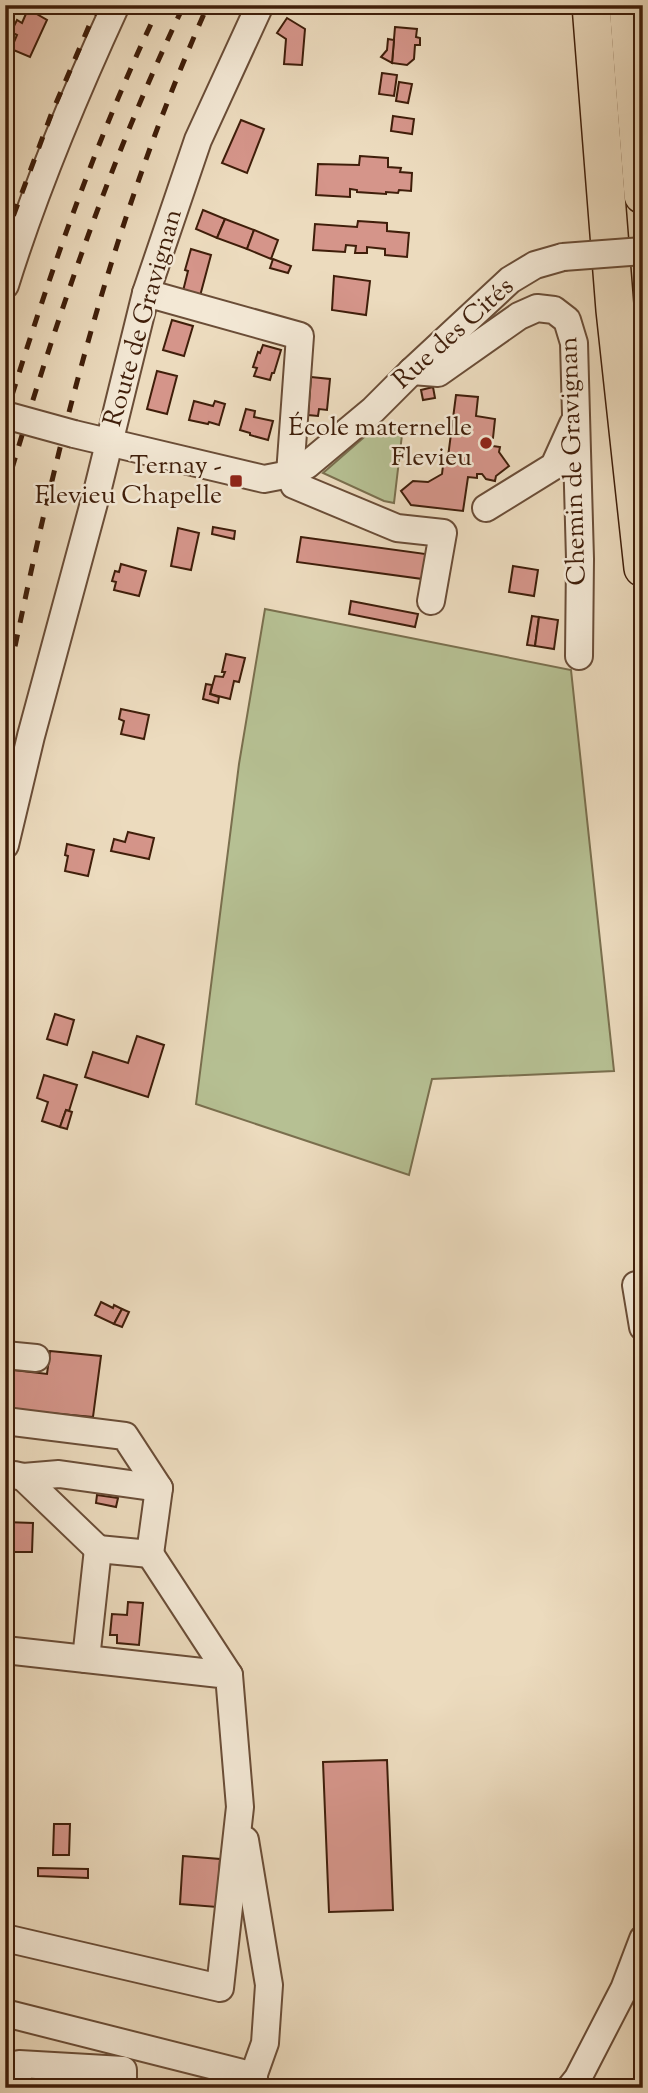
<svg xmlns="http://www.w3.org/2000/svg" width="648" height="2093" viewBox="0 0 648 2093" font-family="'Sorts Mill Goudy',serif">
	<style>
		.green { fill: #b6c093; stroke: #7a6f4e; stroke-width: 2 }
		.building { fill: #d5958a; stroke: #3f1e0a; stroke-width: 2 }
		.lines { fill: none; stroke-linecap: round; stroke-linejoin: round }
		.minor-casing { stroke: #6a4d37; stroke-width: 30 }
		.highway-casing { stroke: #3f1e0a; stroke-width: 40 }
		.minor { stroke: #f3e8d5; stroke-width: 26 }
		.highway { stroke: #ecdbbe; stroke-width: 37 }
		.rail { stroke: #3f1e0a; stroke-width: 5; stroke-dasharray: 12 12; stroke-linecap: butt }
		.minor-bridge-casing { stroke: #6a4d37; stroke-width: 30; stroke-linecap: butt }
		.minor-bridge { stroke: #f3e8d5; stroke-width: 26 }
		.poi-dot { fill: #8f2418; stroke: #f3e8d5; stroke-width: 2.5 }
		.labels { text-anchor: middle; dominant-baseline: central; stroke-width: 5; stroke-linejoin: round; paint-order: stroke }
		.street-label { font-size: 26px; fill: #3f1e0a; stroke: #f3e8d5 }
		.poi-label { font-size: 26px; fill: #3f1e0a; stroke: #f3e8d5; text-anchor: end }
	</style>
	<rect width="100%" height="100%" fill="#ecdbbe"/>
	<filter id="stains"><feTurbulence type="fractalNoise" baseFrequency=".00286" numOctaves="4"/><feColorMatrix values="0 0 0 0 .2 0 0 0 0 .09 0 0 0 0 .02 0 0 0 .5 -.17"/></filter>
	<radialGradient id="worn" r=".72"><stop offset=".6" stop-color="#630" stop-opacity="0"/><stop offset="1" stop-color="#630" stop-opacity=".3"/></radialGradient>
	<g class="green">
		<path d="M378,425L403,426L394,503L384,501L323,473Z"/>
		<path d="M265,609L571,670L614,1071L432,1079L409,1175L196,1104L239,764Z"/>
	</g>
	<g class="building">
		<path d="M28,9L47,20L30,57L11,49L17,35L11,32L17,20L22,23Z"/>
		<path d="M287,18L305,29L302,65L284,64L286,39L277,33Z"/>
		<path d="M395,27L417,29L416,37L420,38V45H415L414,59L407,65L392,63Z"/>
		<path d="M388,39L394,40L392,63L381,57L387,50Z"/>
		<path d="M382,73L397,75L394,96L379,94Z"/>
		<path d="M399,82L412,84L408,103L396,101Z"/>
		<path d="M393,116L414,119L412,134L391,131Z"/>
		<path d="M241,120L264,129L247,173L222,163Z"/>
		<path d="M360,156L388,158V167L401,168L400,172L412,173L411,191L399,190L398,193L386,192V194L357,192V190L350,189V197L316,195L318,164L359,165Z"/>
		<path d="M203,210L225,219L217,238L196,229Z"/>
		<path d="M225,219L254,230L247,249L217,238Z"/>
		<path d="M358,221L387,223V231L409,233L407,257L385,255V249L367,247V253H355L356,246L346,245L345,252L313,250L315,224L357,227Z"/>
		<path d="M254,230L278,240L271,259L247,249Z"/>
		<path d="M191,249L211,255L200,296L183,291L188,271L185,270Z"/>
		<path d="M273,259L291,266L288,273L270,268Z"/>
		<path d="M334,276L370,281L366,315L332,310Z"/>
		<path d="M172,320L193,326L184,356L163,350Z"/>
		<path d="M263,345L281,350L274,373H272L270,380L254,376L257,368L253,367L258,352L260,353Z"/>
		<path d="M157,371L177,376L167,414L147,409Z"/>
		<path d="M311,377L330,379L327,410L319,409L318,416L308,415Z"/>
		<path d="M433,387L435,398L423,400L421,390Z"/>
		<path d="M456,395L478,397L476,416L495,419L493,438L490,440L493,446L500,447L499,452L509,466L496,476L495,481L486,479L482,474H477V478L468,477L463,511L411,505L401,491L413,481L428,482L442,474L444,457H448Z"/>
		<path d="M194,401L213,406L215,401L225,404L219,425L209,422L208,424L189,420Z"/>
		<path d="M246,409L255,411L254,417L273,421L268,440L250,435V433L240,430Z"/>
		<path d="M213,527L235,531L234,539L212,534Z"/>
		<path d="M178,528L199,533L191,570L171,566Z"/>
		<path d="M301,537L433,555L430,580L297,562Z"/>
		<path d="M121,564L146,571L139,596L114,590L116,582L112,581L115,571L119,572Z"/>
		<path d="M513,566L538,570L534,596L509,592Z"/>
		<path d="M351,601L418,614L415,627L349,614Z"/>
		<path d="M532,616L539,617L535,646L527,645Z"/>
		<path d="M539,617L558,620L554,649L535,646Z"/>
		<path d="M226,654L245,658L239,682L234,681L230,699L210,694L215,676L223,677L225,672H222Z"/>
		<path d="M206,684L212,685L210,694L219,697L218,703L203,699Z"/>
		<path d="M121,709L149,715L144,739L121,734L124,721L119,719Z"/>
		<path d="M128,832L154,838L149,859L111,851L114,839L125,842Z"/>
		<path d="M67,844L94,850L88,876L65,871L68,856L65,855Z"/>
		<path d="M55,1014L74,1020L67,1045L47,1039Z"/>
		<path d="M137,1036L164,1045L148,1097L85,1077L93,1052L128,1063Z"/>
		<path d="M44,1075L77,1085L69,1111L66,1110L60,1127L42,1121L48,1102L37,1098Z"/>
		<path d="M66,1110L72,1112L67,1129L60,1127Z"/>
		<path d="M101,1302L113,1308L114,1305L122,1309L114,1324L95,1315Z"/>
		<path d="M122,1309L129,1312L122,1327L114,1324Z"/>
		<path d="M50,1351L101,1356L93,1417L5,1409V1369L47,1374Z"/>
		<path d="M97,1495L118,1498L116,1507L96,1503Z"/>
		<path d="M5,1522L33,1523L32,1552H5Z"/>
		<path d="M128,1602L143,1603L139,1645L117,1643V1635H110L112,1614L127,1615Z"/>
		<path d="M387,1760L393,1910L329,1912L323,1762Z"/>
		<path d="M54,1824H70L69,1855H53Z"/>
		<path d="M183,1856L220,1859L217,1907L180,1904Z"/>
		<path d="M38,1868L88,1869V1878L38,1876Z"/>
		<path d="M50,2079L112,2080V2088H49Z"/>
	</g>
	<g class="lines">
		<defs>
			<g id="minor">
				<path d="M5,285C35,189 74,96 116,5"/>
				<path d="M146,293L300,336L290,474L294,485L397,528L443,533L431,601"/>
				<path d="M412,371L438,373L519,316L537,308L554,310L567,320L574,343L580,559L579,656"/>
				<path d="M74,434L264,479L290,474L307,465L373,410L412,371L510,280L535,265L563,257"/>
				<path d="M486,508L554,466L573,424"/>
				<path d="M5,845L31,736L98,488L146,293L198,140L260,5"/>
				<path d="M636,1285L643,1327"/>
				<path d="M5,1355L36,1358"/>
				<path d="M5,1421L125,1436L159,1488L150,1554L98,1549L86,1659"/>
				<path d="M14,1475L23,1477L98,1549"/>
				<path d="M23,1477L59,1474L159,1488"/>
				<path d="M150,1554L229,1675"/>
				<path d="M5,1650L229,1675L240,1807L220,1988L5,1938"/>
				<path d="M245,1840L269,1985L265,2043L249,2088"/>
				<path d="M5,2013L254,2076"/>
				<path d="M17,2088L19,2064L123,2070V2088"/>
				<path d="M570,2088L578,2078L624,1989L643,1939"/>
			</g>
			<g id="highway">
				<path d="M591,5L615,310L643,568"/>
				<path d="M628,5L643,195"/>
			</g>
		</defs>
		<use href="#minor" class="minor-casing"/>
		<use href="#highway" class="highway-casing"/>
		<use href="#minor" class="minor"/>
		<use href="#highway" class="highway"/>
		<g class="rail">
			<path d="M5,238L51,115L98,5"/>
			<path d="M5,418C48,278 96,138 160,5"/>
			<path d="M5,492C54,326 109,161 184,5"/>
			<path d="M5,693C20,624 34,554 51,485C90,321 139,159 208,5"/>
		</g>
		<defs>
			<g id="minor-bridge">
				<path d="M563,257L643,251"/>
				<path d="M5,415L74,434"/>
			</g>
		</defs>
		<use href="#minor-bridge" class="minor-bridge-casing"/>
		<use href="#minor-bridge" class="minor-bridge"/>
	</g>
	<g class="poi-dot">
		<circle cx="486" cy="443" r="7"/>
		<rect x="229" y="474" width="14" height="14" rx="3.5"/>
	</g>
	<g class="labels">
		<g class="street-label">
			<text transform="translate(144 318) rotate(-74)">Route de Gravignan</text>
			<text transform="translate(454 334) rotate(-42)">Rue des Cités</text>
			<text transform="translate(574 461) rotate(-92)">Chemin de Gravignan</text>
		</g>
		<g class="poi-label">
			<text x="472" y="428">École maternelle<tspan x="472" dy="30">Flevieu</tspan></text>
			<text x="222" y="466">Ternay -<tspan x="222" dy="30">Flevieu Chapelle</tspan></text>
		</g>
	</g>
	<rect width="648" height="2093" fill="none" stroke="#ecdbbe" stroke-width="28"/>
	<rect x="7" y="7" width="634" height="2079" fill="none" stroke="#3f1e0a" stroke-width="3.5"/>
	<rect x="14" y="14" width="620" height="2065" fill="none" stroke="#3f1e0a" stroke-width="2"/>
	<rect width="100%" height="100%" filter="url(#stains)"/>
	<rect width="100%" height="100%" fill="url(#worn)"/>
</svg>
